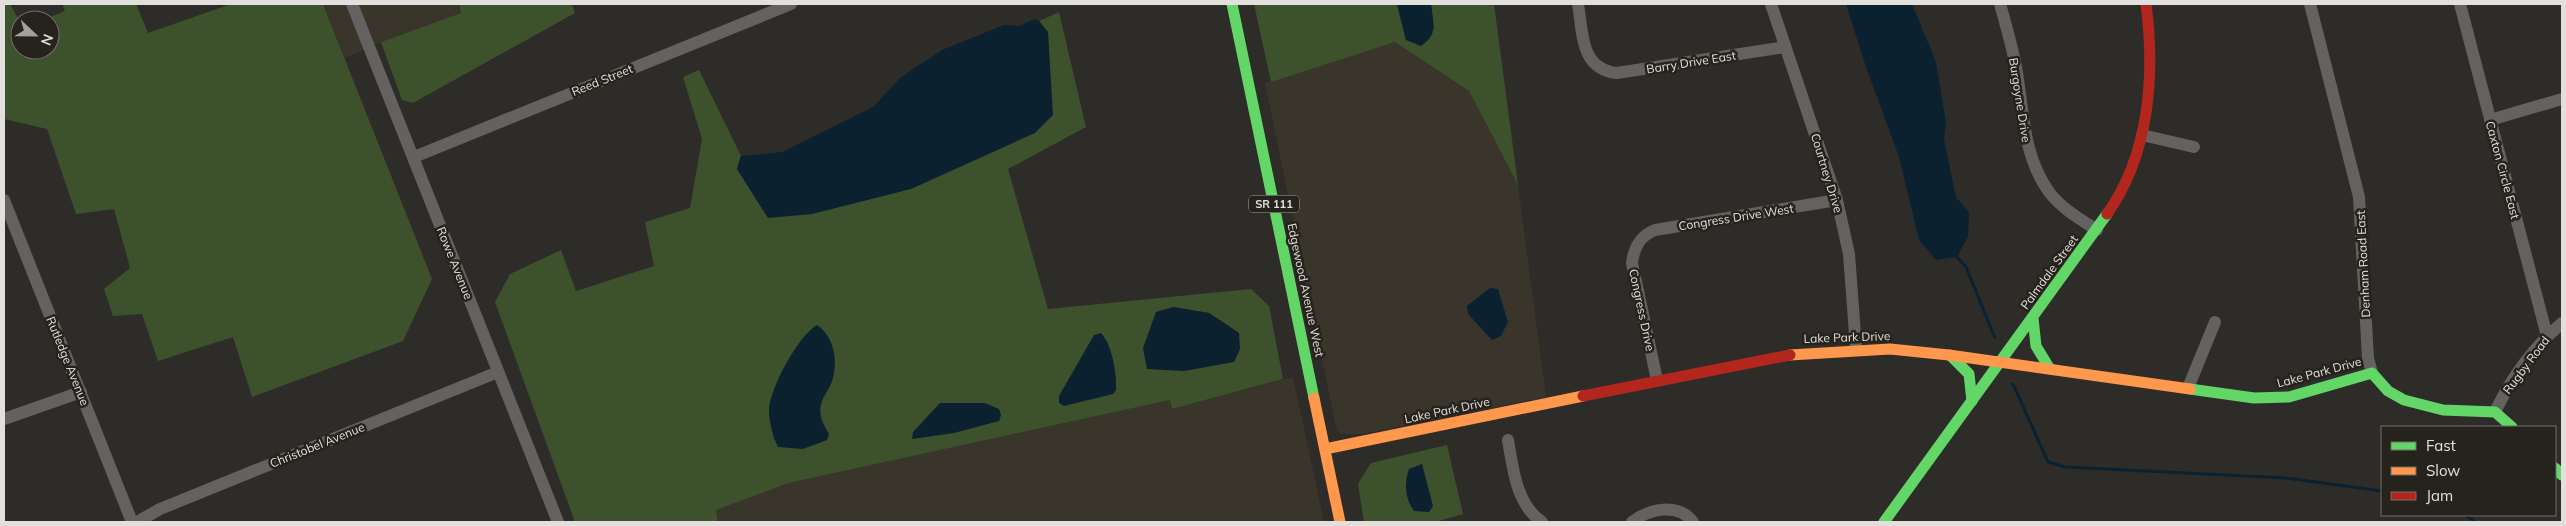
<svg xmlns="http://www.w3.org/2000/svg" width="2566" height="526" viewBox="0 0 2566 526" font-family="Mulish,sans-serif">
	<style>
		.built { fill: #3a352a }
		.green { fill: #3d512d; fill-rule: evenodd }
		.water { fill: #0b212f }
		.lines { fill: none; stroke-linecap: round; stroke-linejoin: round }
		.stream { stroke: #0b212f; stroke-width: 3 }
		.street { stroke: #636260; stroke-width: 12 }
		.fast { stroke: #63d668; stroke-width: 11 }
		.slow { stroke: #ff974d; stroke-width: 11 }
		.jam { stroke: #b3261e; stroke-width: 11 }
		.labels { text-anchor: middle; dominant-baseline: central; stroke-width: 5; stroke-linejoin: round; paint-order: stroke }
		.shield { fill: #26231d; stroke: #aaa7a3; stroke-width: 1 }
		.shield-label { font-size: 11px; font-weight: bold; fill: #e2e0dc }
		.street-label { font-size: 12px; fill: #e2e0dc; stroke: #26231d }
	</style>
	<rect width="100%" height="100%" fill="#2e2c29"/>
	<g class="built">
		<path d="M323,4H459L461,13L381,42L345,58Z"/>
		<path d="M1395,42L1469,91L1518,185L1546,397L1362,434H1341L1337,431L1265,83Z"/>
		<path d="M1293,377L1324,522H718L716,510L789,483L1170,400L1172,409Z"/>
	</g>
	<g class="green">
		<path d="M4,4H10L20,22V50H50V20H43L65,11L62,4H136L148,33L231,4H323L432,279L403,341L252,397L233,337L158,361L142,314L113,316L104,289L130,268L114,209L76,214L47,129L4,119Z"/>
		<path d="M459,4H572L575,13L413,103L402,100L381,42L461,13Z"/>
		<path d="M1254,4H1397L1406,40L1434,29L1431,4H1494L1518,185L1469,91L1395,42L1271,82Z"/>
		<path d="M1059,12L1086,127L1008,169L1048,309L1251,289L1269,306L1283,379L1172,409L1170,400L789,483L716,510L718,522H575L495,302L510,274L561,250L576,291L654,266L645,222L690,208L702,139L683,77L699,70L741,156L737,169L768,217L1048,32L1039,21ZM1173,307L1209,313L1239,333ZM1107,340L1116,378V390L1064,406ZM831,383C819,405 816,411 829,434L774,440L769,411L771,398Z"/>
		<path d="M1447,445L1463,514L1435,522H1364L1358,484L1371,463Z"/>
	</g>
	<g class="water">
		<path d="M1397,4H1431C1433,23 1439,34 1421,46L1406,40Z"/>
		<path d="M1846,4H1912L1936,62L1946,122L1944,139L1956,197L1969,212L1968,237L1957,257L1936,260L1919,240L1899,157L1865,64Z"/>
		<path d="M1034,19L1039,21L1048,32L1053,115L1035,133L911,189L812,214L768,218L737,169L741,156L782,152L873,107L901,77L942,50L1004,25L1019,26Z"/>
		<path d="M1490,288L1498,289L1508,322L1501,336L1492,340L1468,314L1467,306Z"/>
		<path d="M1173,307L1209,313L1239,333L1240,349L1234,362L1184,371L1147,369L1143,348L1156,312Z"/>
		<path d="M817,325C835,337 839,364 831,384C827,393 818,402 820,413C820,420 825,428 829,434L827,440L803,449L778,447C773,437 769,422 769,410C770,388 798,336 817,325Z"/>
		<path d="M1101,333C1113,347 1116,372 1116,390L1113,394L1064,406L1059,403V396L1094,335Z"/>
		<path d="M940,403H985L999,409L1001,415L999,421L954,433L912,439L913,432Z"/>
		<path d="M1422,464L1433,506L1429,512L1414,511C1405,498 1404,484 1409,469Z"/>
	</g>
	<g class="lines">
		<g class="stream">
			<path d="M1957,257L1966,267L1995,338"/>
			<path d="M2013,384L2048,462L2065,467L2286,478L2382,491"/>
			<path d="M2466,515L2475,522"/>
		</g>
		<g class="street">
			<path d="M352,4L558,522"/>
			<path d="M1578,4C1583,33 1580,69 1617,73L1785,47"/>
			<path d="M1771,4L1837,200L1849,254L1856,348"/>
			<path d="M2000,4C2006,25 2012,46 2016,67C2024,111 2022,154 2049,192C2061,208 2080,219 2097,230"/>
			<path d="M2310,4L2359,197L2368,358L2372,373"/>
			<path d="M2460,4L2547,336"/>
			<path d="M2490,120L2562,99"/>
			<path d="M2142,135L2194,147"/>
			<path d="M414,157L791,4"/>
			<path d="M4,200L132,522"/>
			<path d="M1657,380L1632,263C1634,247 1640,236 1655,230L1837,200"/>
			<path d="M2188,388L2215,322"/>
			<path d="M2495,412C2511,378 2534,347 2562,323"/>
			<path d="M4,419L81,392"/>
			<path d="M1508,440C1513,469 1516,504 1542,522"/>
			<path d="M137,522L160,509L498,372"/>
			<path d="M1632,522C1649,509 1678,502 1693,522"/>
		</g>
		<g class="fast">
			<path d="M1232,4L1314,398"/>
			<path d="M2033,318L2036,346L2050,369"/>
			<path d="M1950,355L1969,374L1972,401"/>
			<path d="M2190,389L2254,398L2289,397L2372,373L2388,391L2404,400L2443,410L2495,412L2512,427"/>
			<path d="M2555,468L2562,475"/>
			<path d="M1884,522L2107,214"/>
		</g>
		<g class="slow">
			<path d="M1790,355L1890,349L1949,355L2190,389"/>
			<path d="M1314,398L1340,522"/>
			<path d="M1325,449L1583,396"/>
		</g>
		<g class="jam">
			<path d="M2107,214C2150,154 2155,74 2146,4"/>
			<path d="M1583,396L1790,355"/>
		</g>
	</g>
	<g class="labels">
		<rect class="shield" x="1249" y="195.5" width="50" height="17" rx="4"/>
		<g class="shield-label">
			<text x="1274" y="204">SR 111</text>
		</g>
		<g class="street-label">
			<text transform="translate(1691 62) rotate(-9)">Barry Drive East</text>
			<text transform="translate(602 80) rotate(-22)">Reed Street</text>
			<text transform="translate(2020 100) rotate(81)">Burgoyne Drive</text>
			<text transform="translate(2503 170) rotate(75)">Caxton Circle East</text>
			<text transform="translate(1827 173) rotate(73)">Courtney Drive</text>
			<text transform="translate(1736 217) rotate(-9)">Congress Drive West</text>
			<text transform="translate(455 263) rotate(68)">Rowe Avenue</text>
			<text transform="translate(2363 264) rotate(-93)">Denham Road East</text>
			<text transform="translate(2049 272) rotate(-54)">Palmdale Street</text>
			<text transform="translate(1306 290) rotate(78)">Edgewood Avenue West</text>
			<text transform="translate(1642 310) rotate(78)">Congress Drive</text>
			<text transform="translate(1847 337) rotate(-2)">Lake Park Drive</text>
			<text transform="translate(68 361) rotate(68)">Rutledge Avenue</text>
			<text transform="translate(2526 365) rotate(-53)">Rugby Road</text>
			<text transform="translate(2319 372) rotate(-15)">Lake Park Drive</text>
			<text transform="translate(1447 410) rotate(-12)">Lake Park Drive</text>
			<text transform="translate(317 445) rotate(-22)">Christobel Avenue</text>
		</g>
	</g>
	<rect width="2566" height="526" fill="none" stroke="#e2e0dc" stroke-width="10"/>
	<rect x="2381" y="426" width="175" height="90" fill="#26231d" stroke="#716f69"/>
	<rect x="2391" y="442" width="25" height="8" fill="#63d668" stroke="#716f69"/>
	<text x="2426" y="451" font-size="15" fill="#e2e0dc">Fast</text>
	<rect x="2391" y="467" width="25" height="8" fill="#ff974d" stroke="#716f69"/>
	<text x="2426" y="476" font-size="15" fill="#e2e0dc">Slow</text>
	<rect x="2391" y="492" width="25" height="8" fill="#b3261e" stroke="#716f69"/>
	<text x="2426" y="501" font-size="15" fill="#e2e0dc">Jam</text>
	<g transform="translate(35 35) rotate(112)"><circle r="24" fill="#26231d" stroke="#716f69"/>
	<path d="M0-4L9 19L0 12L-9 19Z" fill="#a3a19d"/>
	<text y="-8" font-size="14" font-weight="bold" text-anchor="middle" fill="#e2e0dc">N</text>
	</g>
</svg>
